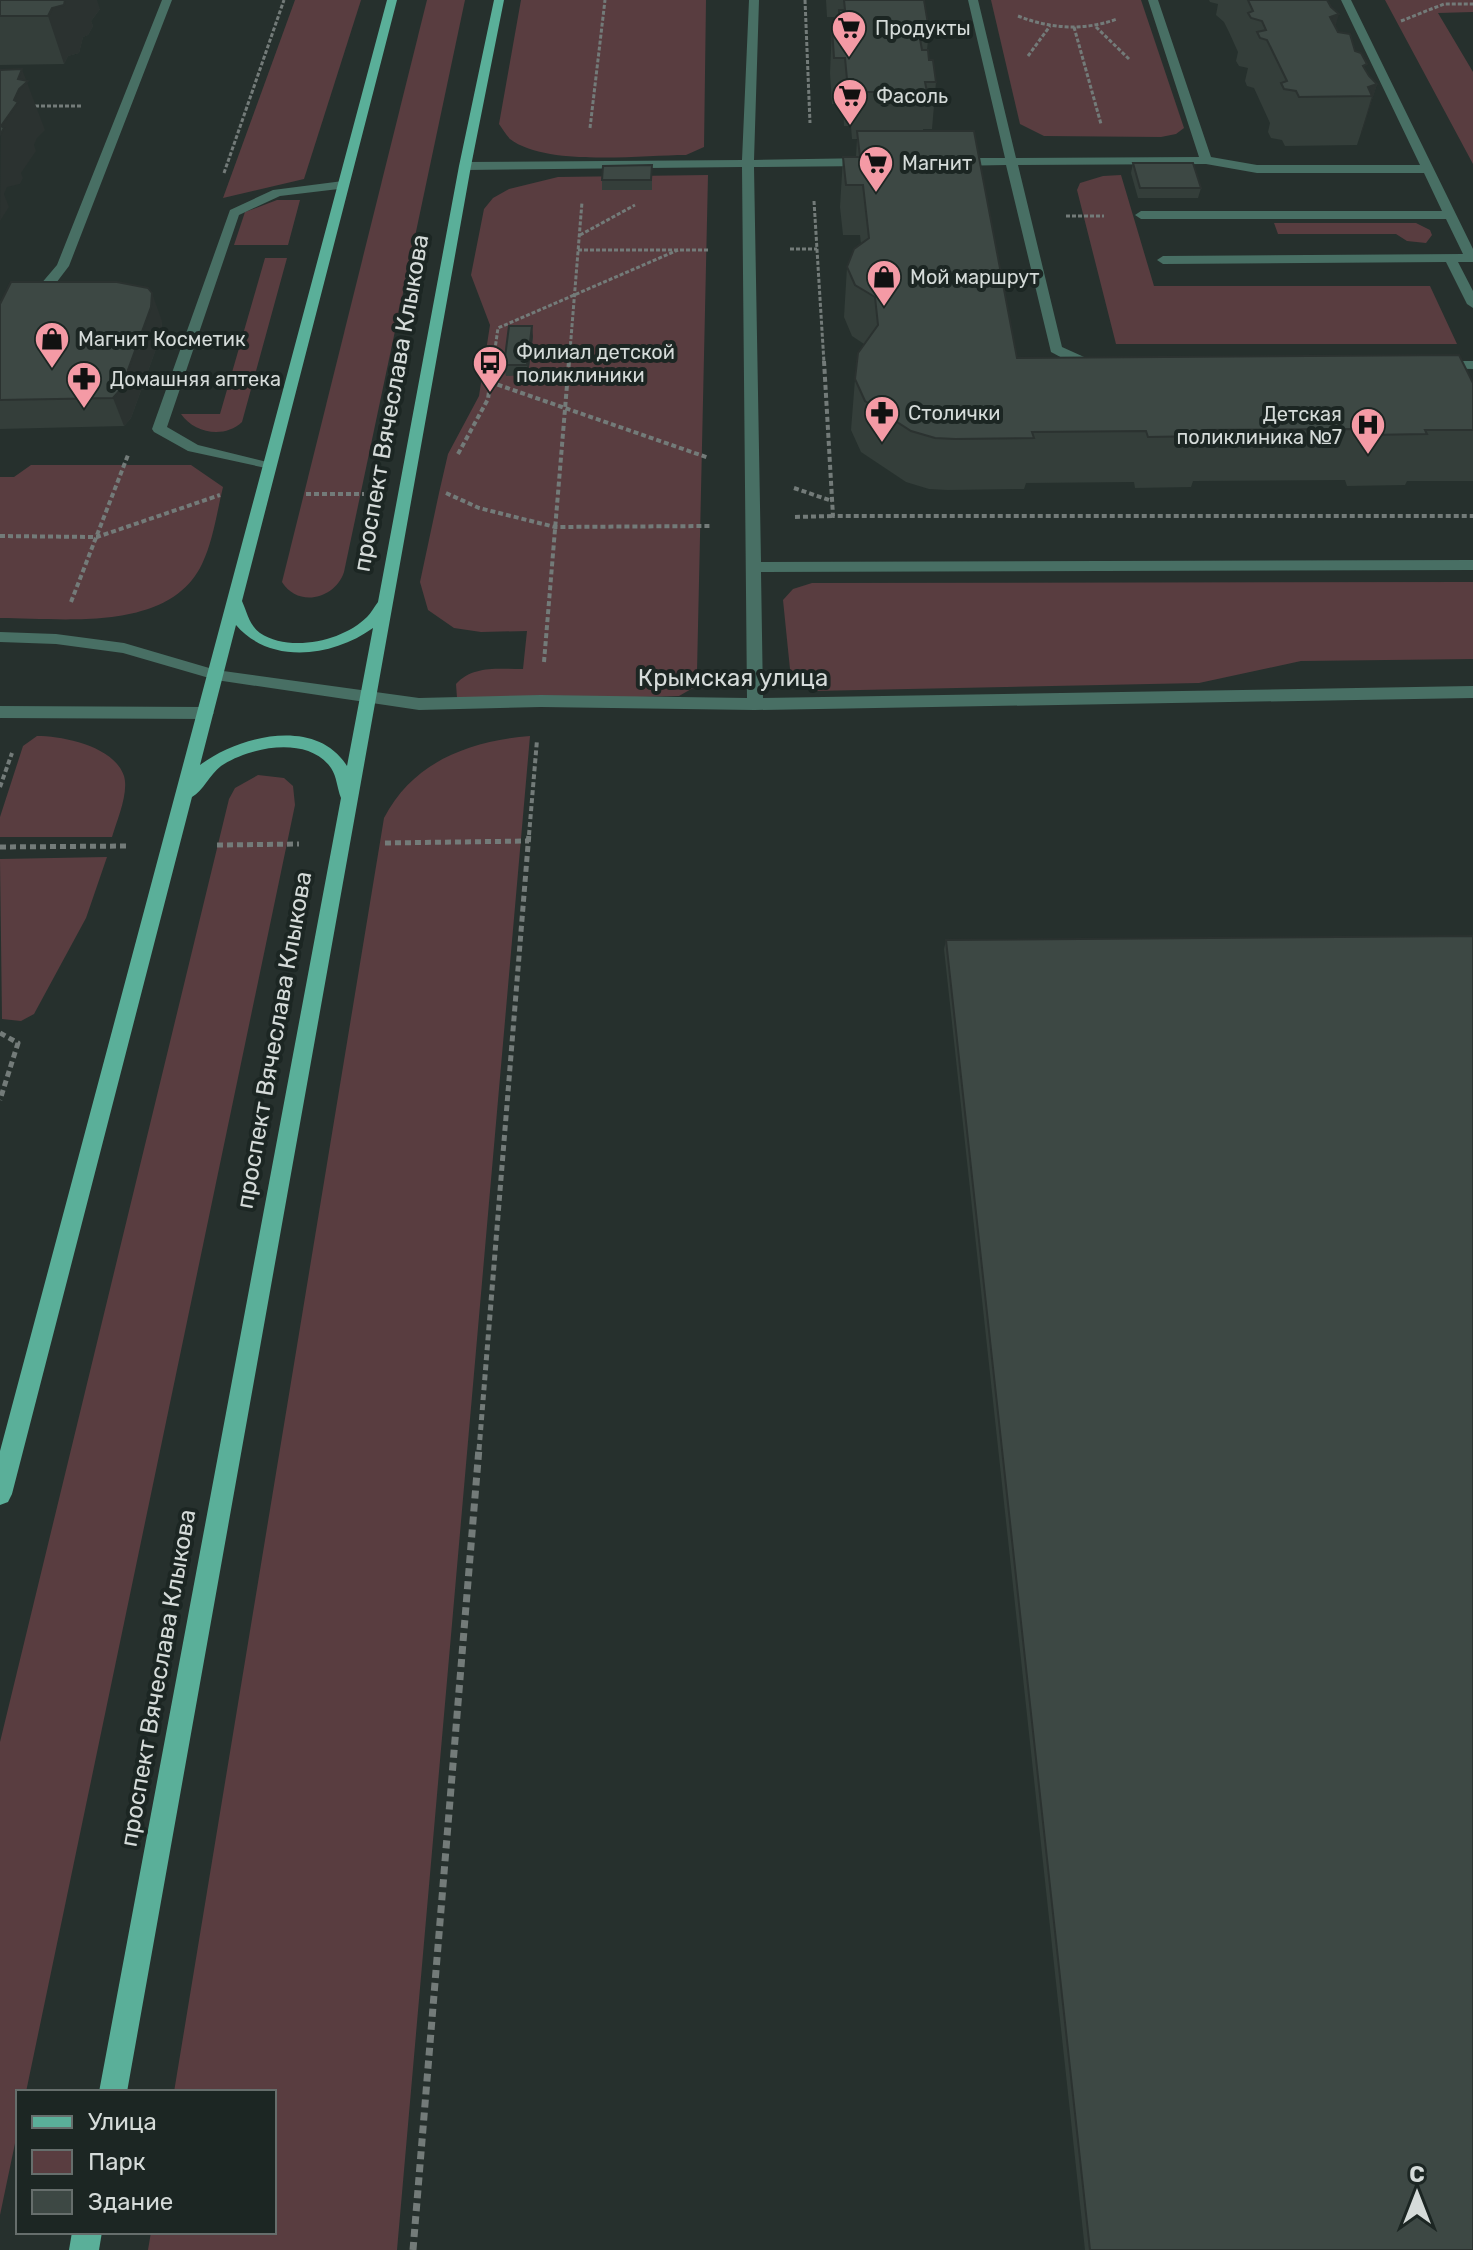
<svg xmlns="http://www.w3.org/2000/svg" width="1473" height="2250" viewBox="0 0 1473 2250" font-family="Rubik,sans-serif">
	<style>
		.green { fill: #593d40 }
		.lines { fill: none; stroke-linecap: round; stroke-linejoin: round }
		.path-far3 { stroke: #737b79; stroke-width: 3; stroke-dasharray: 4 2; stroke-linecap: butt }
		.path-far2 { stroke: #737b79; stroke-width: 4; stroke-dasharray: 5 3; stroke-linecap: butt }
		.path-far1 { stroke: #737b79; stroke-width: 5; stroke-dasharray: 6 4; stroke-linecap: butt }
		.path { stroke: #737b79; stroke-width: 7; stroke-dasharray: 8 5; stroke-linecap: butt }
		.minor { fill: #486f64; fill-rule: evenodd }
		.major { fill: #5aaf99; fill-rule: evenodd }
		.wall { fill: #343e3a }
		.shaded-wall { fill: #2b3230 }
		.building { fill: #3d4844; stroke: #2b3230; stroke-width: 2 }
		.labels { text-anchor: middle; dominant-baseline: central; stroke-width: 8; stroke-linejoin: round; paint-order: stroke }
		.far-poi-label { font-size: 20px; fill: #d5dbd9; stroke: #1c2623; text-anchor: start }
		.street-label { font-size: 24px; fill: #d5dbd9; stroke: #1c2623 }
	</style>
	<rect width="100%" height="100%" fill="#26302d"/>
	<g class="green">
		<path d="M295,0H361L304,179L223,198Z"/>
		<path d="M427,0H465L344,572C335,599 298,608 282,582Z"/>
		<path d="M521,0H706L704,147L686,155C641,155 547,167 510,139C506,135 502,128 499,124Z"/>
		<path d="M991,0H1141L1184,128L1176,134L1161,137L1044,136L1020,124Z"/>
		<path d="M1385,0H1473V12L1438,13L1473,72V164Z"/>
		<path d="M708,175L697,672L693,688L679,696L520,700L457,698L456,684C473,665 499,669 523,669L527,631L481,632L454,628L428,610L420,582L439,493L448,454L479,396L490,325L471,275L484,209L493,198L509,189L558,177Z"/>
		<path d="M1121,175L1154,286H1430L1457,344H1116L1077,190L1080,183L1103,176Z"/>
		<path d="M277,200H300L288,245H234L245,212Z"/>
		<path d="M1274,223H1416L1430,230L1432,235L1426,243L1407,241L1396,234H1278Z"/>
		<path d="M265,258H287L242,422C224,439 194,433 181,414H220Z"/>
		<path d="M31,465H191L223,487C217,512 213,541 202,564C169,633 63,618 0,618V477H14Z"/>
		<path d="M1473,582V659L1301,661L1199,683L812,691L797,687L791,679L783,600L793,589L812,583Z"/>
		<path d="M37,736C63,736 114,746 124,776C129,793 117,820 112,837H0V817L23,746Z"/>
		<path d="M530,736L397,2250H148L151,2232H274V2092H174L384,818C413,762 469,741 530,736Z"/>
		<path d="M258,775L284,778L293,786L295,805L26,2092H18V2129L0,2215V1742L229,799L235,788Z"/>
		<path d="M107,857L86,918L34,1014L21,1021L2,1019L0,859Z"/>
	</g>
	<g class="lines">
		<g class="path-far3">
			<path d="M805,0L810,123"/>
			<path d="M1018,16C1051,29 1084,31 1117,19"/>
			<path d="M1401,21L1444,4H1473"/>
			<path d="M1074,27L1101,124"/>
			<path d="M1096,27L1129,59"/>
			<path d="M1028,56L1050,26"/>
			<path d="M29,106H83"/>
			<path d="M590,128L605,0"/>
			<path d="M224,173L284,0"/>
			<path d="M814,201L824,363"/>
			<path d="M1066,216H1104"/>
			<path d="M580,235L635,205"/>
			<path d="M790,249H817"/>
			<path d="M578,250H708"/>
			<path d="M493,363L498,328L678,250"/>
			<path d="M569,363L582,202"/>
		</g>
		<g class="path-far2">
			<path d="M824,361L833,516H1473"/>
			<path d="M490,382L709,458"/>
			<path d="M458,454L488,399L493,361"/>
			<path d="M794,488L832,501"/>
			<path d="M446,493L479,508L555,527L710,526"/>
			<path d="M306,494H364"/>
			<path d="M795,517L833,516"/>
			<path d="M0,536L97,537L220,495"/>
			<path d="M71,602L128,455"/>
			<path d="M544,662L569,361"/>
			<path d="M0,787L12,753"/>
			<path d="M529,835L537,740"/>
		</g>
		<g class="path-far1">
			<path d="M385,843L529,841"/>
			<path d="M217,845L299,844"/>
			<path d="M0,847L127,846"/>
			<path d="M0,1033L18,1043L0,1100"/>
			<path d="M479,1450L529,833"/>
		</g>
		<path class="path" d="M413,2250L479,1448"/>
		<g class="minor">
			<path d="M162,0H172L69,266L50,291L0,311V302L40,285L57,265Z"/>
			<path d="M749,0H759L754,160L869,158L875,162L869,166L754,167L761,562L1473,560V570L761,572L763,698L1473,686V698L755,710L541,707L419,710L216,680L123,653L56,644L0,642V632L56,634L124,643L216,670L419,698L541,695L747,698L742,167L465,170L459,166L465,162L742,160Z"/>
			<path d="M968,0H978L1016,158L1199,157L1148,0H1158L1211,157L1257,165H1420L1341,0H1351L1473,249V262H1458L1473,291V308L1467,304L1446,262L1163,264L1157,260L1163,256L1463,254L1446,219H1141L1135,215L1141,211H1442L1424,173H1257L1206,164L1018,165L1062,347L1104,366C1088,376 1067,360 1051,352L1006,165L953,166L947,162L953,158H1005Z"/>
			<path d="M343,181L349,185L347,188L280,196L239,215L167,427L198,445L275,464V470L188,451L154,432L152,429L230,210L273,190Z"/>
			<path d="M1437,361H1473V369L1432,368V362Z"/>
			<path d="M0,706L206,707L214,713L206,719L0,718Z"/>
		</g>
		<g class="major">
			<path d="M387,0H397L242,601C247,612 249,625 260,633C290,653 343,641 367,617C371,613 374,607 378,602L459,166L494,0H504L471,166L127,2092H99L341,798C337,788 337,777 331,768C308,735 249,747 221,766C210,774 203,791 192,797L12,1494L8,1502L0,1505V1451ZM236,625C270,665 333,657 373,628L347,766C316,716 238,736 200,765Z"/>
			<path d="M72,2232H102L99,2250H69Z"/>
		</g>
	</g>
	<g class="wall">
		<path d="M0,0L100,9L91,21L93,26L88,35L83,37L79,53L68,56L64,64L0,65Z"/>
		<path d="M826,0H924L929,30L927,50L936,82L932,129H923V131L1017,358L1473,383V481H1407L1405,485L1347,486L1345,480L1193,481L1191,487L1135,488L1134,482L1026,483L1024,489L948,490L929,489L906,482L861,452L851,430L855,379L864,344L852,336L844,317L847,267L861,244L860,235H843L840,207L843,157H856L857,139H852L851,126H844L843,104H832L830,73L832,27H835L834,17H827Z"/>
		<path d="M1209,0H1328L1335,27L1338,32L1355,51L1369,76L1377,84L1357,145L1285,146L1282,140L1271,138L1268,132L1270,123L1254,88L1247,86L1245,81L1248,68L1239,66L1236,61L1238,52L1229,32L1224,22L1216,15L1218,4L1210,2Z"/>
		<path d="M1133,163L1201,188L1198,198H1138L1131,173Z"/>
		<path d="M652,165V190H602V180Z"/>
		<path d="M0,304L162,321L161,335L131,418L124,426L0,429Z"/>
		<path d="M533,336L528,375L506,376L504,365Z"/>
		<path d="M946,940L1473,2250H1085L944,949Z"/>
	</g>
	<g class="shaded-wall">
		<path d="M65,0H97L100,9L91,21L93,26L88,35L83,37L79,53L68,56L64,64L48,16L52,8Z"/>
		<path d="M1339,14L1325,62L1330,17Z"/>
		<path d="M22,69L45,130L37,138L34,145L36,151L21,173L23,178L20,184L7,187L4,194L9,207L0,221L1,126L14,100L18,79Z"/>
		<path d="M1377,84L1362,133H1361L1372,96L1368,87Z"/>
		<path d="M152,293L162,321L161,335L131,418L124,426L113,398Z"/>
		<path d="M532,326L533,336L528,375L527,365Z"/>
	</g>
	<g class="building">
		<path d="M0,0H65L64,5L52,8L48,16H0Z"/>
		<path d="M844,0H924L929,30H924L926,39H920L922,50H928L929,60H933L936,82H925L927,92H854L853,79H847L845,58H834L832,27H840L839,10H845Z"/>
		<path d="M1248,0H1327L1331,7L1339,14L1330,17L1338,32L1350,34L1355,51L1361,53L1367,64L1363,66L1369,76L1377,84L1368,87L1372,96L1299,97L1296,91L1284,89L1281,83L1287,81L1267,40L1260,38L1257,32L1266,30L1262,21L1251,18L1248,13L1253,11Z"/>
		<path d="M22,69L18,79L28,81L19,89L14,100L18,102L1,126L4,128L0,135V70Z"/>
		<path d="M857,131H974L1017,358L1459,355L1473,383V430H1425L1427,434L1366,435L1364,429L1204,430L1205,436L1148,437L1146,431L1032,432L1034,438L955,439L935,438L911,431L865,401L855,379L858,353L878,325L875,297L855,285L847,267L854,249L869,238L863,185H846L843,157H860Z"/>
		<path d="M1133,163H1193L1201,188H1140Z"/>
		<path d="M652,165L651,180H602L603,166Z"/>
		<path d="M11,282H117L148,288L152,293L151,307L121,389L113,398L0,400V304Z"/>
		<path d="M509,326H532L527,365H504Z"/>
		<path d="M1473,936V2250H1090L946,940Z"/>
	</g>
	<defs>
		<symbol id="supermarket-pin" viewBox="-11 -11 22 30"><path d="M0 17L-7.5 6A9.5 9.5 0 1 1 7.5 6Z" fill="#f49aa5" stroke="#1c2623"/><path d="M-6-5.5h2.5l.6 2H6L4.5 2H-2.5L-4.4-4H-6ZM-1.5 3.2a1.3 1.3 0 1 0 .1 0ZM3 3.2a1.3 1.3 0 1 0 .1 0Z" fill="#111"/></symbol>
		<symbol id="shop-pin" viewBox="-11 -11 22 30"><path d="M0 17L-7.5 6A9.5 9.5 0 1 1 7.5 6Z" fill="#f49aa5" stroke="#1c2623"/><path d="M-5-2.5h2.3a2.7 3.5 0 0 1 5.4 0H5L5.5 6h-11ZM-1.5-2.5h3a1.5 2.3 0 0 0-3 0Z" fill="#111"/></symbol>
		<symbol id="bus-pin" viewBox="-11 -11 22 30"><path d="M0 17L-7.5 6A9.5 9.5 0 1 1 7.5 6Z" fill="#f49aa5" stroke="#1c2623"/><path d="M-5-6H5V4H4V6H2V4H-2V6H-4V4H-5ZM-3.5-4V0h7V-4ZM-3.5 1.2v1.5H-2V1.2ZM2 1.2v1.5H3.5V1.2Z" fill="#111"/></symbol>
		<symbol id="pharmacy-pin" viewBox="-11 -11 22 30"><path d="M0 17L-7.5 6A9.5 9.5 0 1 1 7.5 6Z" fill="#f49aa5" stroke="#1c2623"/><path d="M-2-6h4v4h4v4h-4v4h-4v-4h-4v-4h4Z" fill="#111"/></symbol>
		<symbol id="hospital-pin" viewBox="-11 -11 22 30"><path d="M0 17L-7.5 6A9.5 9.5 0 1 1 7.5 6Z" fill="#f49aa5" stroke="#1c2623"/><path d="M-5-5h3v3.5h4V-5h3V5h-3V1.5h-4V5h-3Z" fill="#111"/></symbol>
	</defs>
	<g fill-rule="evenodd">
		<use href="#supermarket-pin" x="829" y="8" width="40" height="54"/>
		<use href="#supermarket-pin" x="830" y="76" width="40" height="54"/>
		<use href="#supermarket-pin" x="856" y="143" width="40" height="54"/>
		<use href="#shop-pin" x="864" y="257" width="40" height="54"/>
		<use href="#shop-pin" x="32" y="319" width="40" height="54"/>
		<use href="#bus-pin" x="470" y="343" width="40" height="54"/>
		<use href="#pharmacy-pin" x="64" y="359" width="40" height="54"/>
		<use href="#pharmacy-pin" x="862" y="393" width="40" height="54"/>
		<use href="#hospital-pin" x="1348" y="405" width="40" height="54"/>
	</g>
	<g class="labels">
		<g class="far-poi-label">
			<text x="875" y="28">Продукты</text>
			<text x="876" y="96">Фасоль</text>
			<text x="902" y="163">Магнит</text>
			<text x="910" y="277">Мой маршрут</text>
			<text x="78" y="339">Магнит Косметик</text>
			<text x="516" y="352">Филиал детской<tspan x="516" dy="23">поликлиники</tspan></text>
			<text x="110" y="379">Домашняя аптека</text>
			<text x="908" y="413">Столички</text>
			<text x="1342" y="414" text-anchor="end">Детская<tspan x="1342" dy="23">поликлиника №7</tspan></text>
		</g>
		<g class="street-label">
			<text transform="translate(391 403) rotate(-80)">проспект Вячеслава Клыкова</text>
			<text x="733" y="678">Крымская улица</text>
			<text transform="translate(274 1040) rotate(-80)">проспект Вячеслава Клыкова</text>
			<text transform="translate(158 1678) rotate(-80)">проспект Вячеслава Клыкова</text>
		</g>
	</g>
	<rect x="16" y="2090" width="260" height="144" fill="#1c2623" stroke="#666e6c" stroke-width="2"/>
	<rect x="32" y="2116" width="40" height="12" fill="#5aaf99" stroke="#666e6c" stroke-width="2"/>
	<text x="88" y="2130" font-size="24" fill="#d5dbd9">Улица</text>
	<rect x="32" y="2150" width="40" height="24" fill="#593d40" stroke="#666e6c" stroke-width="2"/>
	<text x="88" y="2170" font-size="24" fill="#d5dbd9">Парк</text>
	<rect x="32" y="2190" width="40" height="24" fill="#3d4844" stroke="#666e6c" stroke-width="2"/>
	<text x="88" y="2210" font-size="24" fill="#d5dbd9">Здание</text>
	<g transform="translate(1417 2194)" stroke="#1c2623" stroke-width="6" paint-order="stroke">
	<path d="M0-6L14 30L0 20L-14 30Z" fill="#d5dbd9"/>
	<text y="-12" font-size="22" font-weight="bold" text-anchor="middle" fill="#d5dbd9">С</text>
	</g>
</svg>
